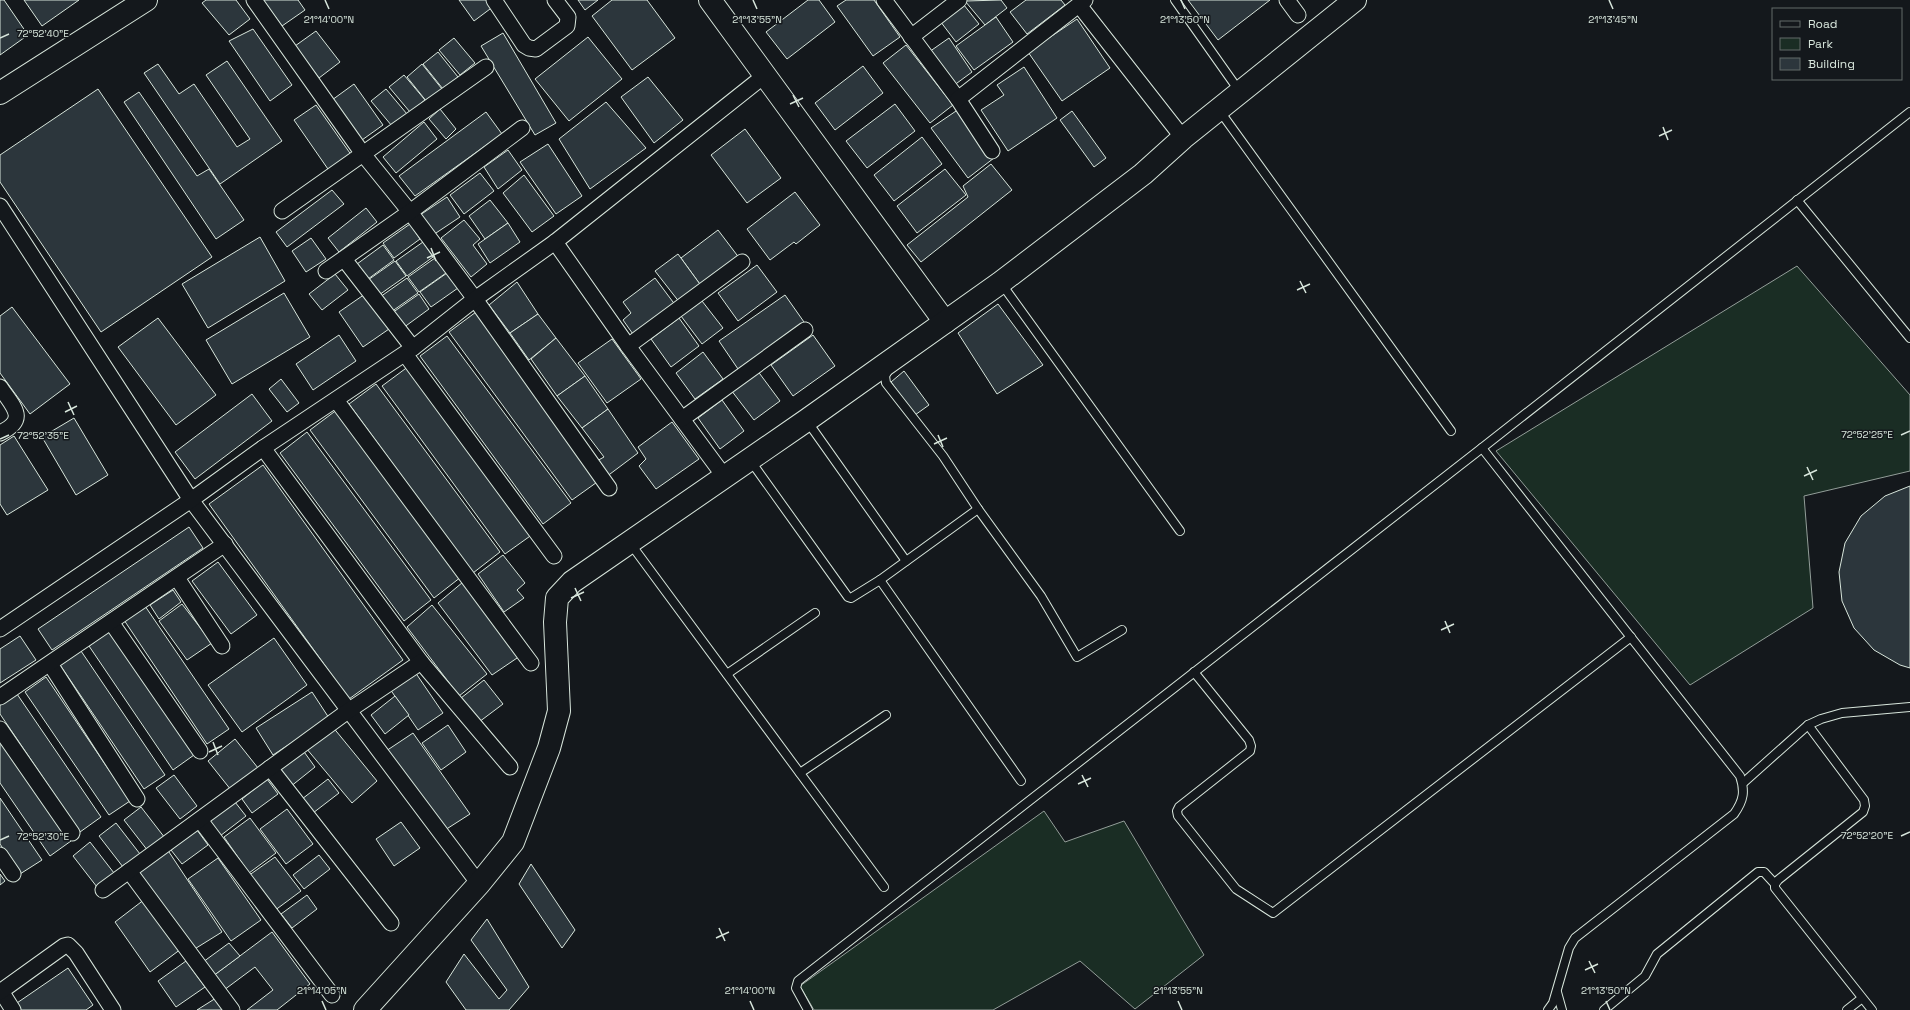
<svg xmlns="http://www.w3.org/2000/svg" width="1910" height="1010" viewBox="0 0 1910 1010" font-family="'Space Grotesk',sans-serif">
	<style>
		.green { fill: #1a2d24; stroke: #939e99 }
		.building { fill: #2c363c; stroke: #d8e6dc }
		.lines { fill: none; stroke-linecap: round; stroke-linejoin: round }
		.lane-casing { stroke: #d8e6dc; stroke-width: 10 }
		.street-casing { stroke: #d8e6dc; stroke-width: 17 }
		.secondary-casing { stroke: #d8e6dc; stroke-width: 24 }
		.lane { stroke: #14181c; stroke-width: 8 }
		.street { stroke: #14181c; stroke-width: 15 }
		.secondary { stroke: #14181c; stroke-width: 22 }
		.ticks { fill: none; stroke: #d8e6dc; stroke-width: 1.5 }
		.ticks-label { font-size: 10px; text-anchor: middle; fill: #d8e6dc; stroke: #14181c; stroke-width: 3; stroke-linejoin: round; paint-order: stroke }
	</style>
	<rect width="100%" height="100%" fill="#14181c"/>
	<g class="green">
		<path d="M1797,266L1910,395V471L1804,496L1813,608L1690,685L1496,451Z"/>
		<path d="M1044,811L1065,842L1124,821L1204,955L1135,1009L1080,961L993,1010H814L800,986Z"/>
	</g>
	<g class="building">
		<path d="M0,0H4L28,35L0,55Z"/>
		<path d="M24,0H79L42,26Z"/>
		<path d="M206,0H236L250,19L229,35L202,3Z"/>
		<path d="M263,0H298L305,10L282,26Z"/>
		<path d="M459,0H490L494,6L474,21Z"/>
		<path d="M578,0H598L585,10Z"/>
		<path d="M612,0H647L675,38L632,70L592,16Z"/>
		<path d="M808,0H819L835,22L787,59L766,32Z"/>
		<path d="M846,0H874L900,37L873,56L837,6Z"/>
		<path d="M960,0L979,24L956,42L937,17Z"/>
		<path d="M1001,0L1007,8L985,25L965,1Z"/>
		<path d="M1026,0H1061L1065,5L1027,34L1010,12Z"/>
		<path d="M1188,0H1270L1218,40Z"/>
		<path d="M996,17L1013,42L974,70L956,46Z"/>
		<path d="M1077,19L1110,68L1062,101L1028,52Z"/>
		<path d="M253,29L292,85L270,101L229,41Z"/>
		<path d="M316,31L340,62L319,78L295,46Z"/>
		<path d="M503,33L556,123L535,135L481,46Z"/>
		<path d="M588,37L622,79L569,121L535,79Z"/>
		<path d="M454,38L475,63L460,75L439,50Z"/>
		<path d="M949,38L972,72L953,86L929,52Z"/>
		<path d="M906,45L953,105L930,123L883,63Z"/>
		<path d="M438,52L458,77L443,89L423,64Z"/>
		<path d="M227,61L282,141L220,184L144,73L158,64L179,94L194,84L237,147L250,139L206,75Z"/>
		<path d="M422,64L442,89L427,102L407,77Z"/>
		<path d="M863,66L883,93L835,130L815,103Z"/>
		<path d="M1024,67L1057,118L1008,151L981,110L1004,95L997,85Z"/>
		<path d="M404,75L425,100L410,112L389,87Z"/>
		<path d="M648,77L683,120L654,143L621,97Z"/>
		<path d="M354,84L383,125L362,140L332,100Z"/>
		<path d="M98,89L212,257L101,332L0,182V155Z"/>
		<path d="M386,89L407,114L392,126L371,101Z"/>
		<path d="M139,92L197,176L209,169L244,220L216,239L124,102Z"/>
		<path d="M606,102L646,148L590,189L559,139Z"/>
		<path d="M895,104L915,131L867,168L846,141Z"/>
		<path d="M316,105L352,156L330,172L294,120Z"/>
		<path d="M440,109L456,129L446,139L429,119Z"/>
		<path d="M959,109L994,158L968,178L931,128Z"/>
		<path d="M1072,111L1106,158L1094,167L1060,120Z"/>
		<path d="M486,112L502,134L415,196L399,176Z"/>
		<path d="M424,122L437,139L396,173L383,157Z"/>
		<path d="M745,129L781,178L747,203L711,155Z"/>
		<path d="M922,137L942,164L894,201L874,175Z"/>
		<path d="M548,144L582,196L556,214L520,162Z"/>
		<path d="M508,150L522,170L498,189L484,167Z"/>
		<path d="M991,164L1012,190L921,262L907,245L968,197L963,186Z"/>
		<path d="M945,169L966,195L917,233L897,206Z"/>
		<path d="M480,173L494,191L464,214L450,195Z"/>
		<path d="M524,175L554,216L532,232L503,193Z"/>
		<path d="M332,190L344,204L287,247L276,232Z"/>
		<path d="M795,192L820,225L796,244L794,242L770,260L747,229Z"/>
		<path d="M447,197L460,217L433,235L420,215Z"/>
		<path d="M490,200L508,223L485,239L469,216Z"/>
		<path d="M366,208L377,222L339,252L328,238Z"/>
		<path d="M464,220L480,239L473,245L487,264L471,277L441,238Z"/>
		<path d="M508,223L520,242L490,263L478,244Z"/>
		<path d="M410,224L420,239L394,258L383,243Z"/>
		<path d="M718,230L740,259L702,287L681,258Z"/>
		<path d="M260,237L285,281L208,328L182,284Z"/>
		<path d="M311,238L326,259L306,272L292,251Z"/>
		<path d="M423,242L433,257L407,276L396,261Z"/>
		<path d="M383,245L394,260L368,279L357,264Z"/>
		<path d="M678,254L702,287L680,303L655,271Z"/>
		<path d="M435,258L446,273L419,292L408,277Z"/>
		<path d="M395,261L406,276L379,295L368,280Z"/>
		<path d="M757,265L777,292L738,321L718,293Z"/>
		<path d="M447,273L458,288L431,307L420,292Z"/>
		<path d="M335,274L348,290L322,310L309,294Z"/>
		<path d="M407,278L418,293L391,312L380,297Z"/>
		<path d="M655,278L676,306L635,337L623,320L631,313L623,302Z"/>
		<path d="M517,282L538,314L510,333L489,305Z"/>
		<path d="M284,293L310,337L232,384L206,340Z"/>
		<path d="M365,294L389,329L363,347L339,312Z"/>
		<path d="M419,294L429,309L403,328L392,313Z"/>
		<path d="M785,295L804,322L738,369L719,341Z"/>
		<path d="M702,301L723,328L702,344L681,316Z"/>
		<path d="M998,304L1043,365L997,394L958,333Z"/>
		<path d="M12,307L70,384L30,414L0,373V316Z"/>
		<path d="M476,312L600,480L572,500L449,332Z"/>
		<path d="M538,314L556,338L529,360L510,333Z"/>
		<path d="M158,318L216,395L176,425L118,347Z"/>
		<path d="M679,318L699,346L671,367L651,339Z"/>
		<path d="M339,335L356,361L313,390L296,364Z"/>
		<path d="M813,335L835,366L793,396L771,365Z"/>
		<path d="M447,336L571,503L543,524L420,356Z"/>
		<path d="M556,338L585,376L557,396L531,359Z"/>
		<path d="M612,339L641,379L607,403L578,363Z"/>
		<path d="M703,352L723,379L695,399L676,373Z"/>
		<path d="M409,366L533,534L505,554L382,386Z"/>
		<path d="M757,370L780,401L754,420L731,390Z"/>
		<path d="M904,371L929,405L915,415L891,382Z"/>
		<path d="M585,376L608,409L582,428L557,396Z"/>
		<path d="M281,379L299,403L287,412L269,389Z"/>
		<path d="M376,384L500,552L473,573L349,404Z"/>
		<path d="M252,394L272,421L195,479L175,452Z"/>
		<path d="M722,400L744,431L720,449L698,418Z"/>
		<path d="M338,409L461,577L434,598L310,430Z"/>
		<path d="M608,409L638,453L606,477L595,462L604,457L582,428Z"/>
		<path d="M74,418L108,475L76,495L42,437Z"/>
		<path d="M672,422L699,459L656,489L639,466L646,459L638,447Z"/>
		<path d="M307,432L431,600L404,621L280,453Z"/>
		<path d="M14,436L48,490L7,515L0,504V445Z"/>
		<path d="M263,465L403,660L349,699L209,504Z"/>
		<path d="M1910,486V668L1900,665L1874,650L1854,628L1842,601L1839,572L1845,543L1861,516L1885,496Z"/>
		<path d="M189,527L203,548L52,650L38,629Z"/>
		<path d="M503,555L525,583L517,590L524,598L504,612L478,574Z"/>
		<path d="M218,562L257,615L231,634L192,581Z"/>
		<path d="M463,582L520,656L492,675L438,603Z"/>
		<path d="M173,590L181,602L159,619L150,605Z"/>
		<path d="M182,604L212,643L187,660L159,621Z"/>
		<path d="M432,605L487,674L459,696L407,627Z"/>
		<path d="M145,606L229,729L207,744L124,620Z"/>
		<path d="M110,631L194,755L173,770L89,646Z"/>
		<path d="M20,636L36,660L0,683V649Z"/>
		<path d="M274,638L307,685L242,732L208,685Z"/>
		<path d="M81,651L165,775L144,789L60,665Z"/>
		<path d="M415,672L443,713L418,730L390,689Z"/>
		<path d="M46,677L130,801L109,815L25,692Z"/>
		<path d="M484,680L503,704L479,722L461,698Z"/>
		<path d="M312,692L329,718L273,755L256,728Z"/>
		<path d="M17,694L101,817L80,832L0,714V705Z"/>
		<path d="M395,696L409,715L385,734L371,715Z"/>
		<path d="M448,725L466,752L441,770L422,743Z"/>
		<path d="M332,726L377,781L352,803L306,748Z"/>
		<path d="M413,733L470,814L445,830L386,751Z"/>
		<path d="M0,737L71,841L50,856L0,783Z"/>
		<path d="M235,739L258,768L231,790L208,761Z"/>
		<path d="M302,749L315,767L290,787L277,767Z"/>
		<path d="M174,775L197,806L180,819L156,788Z"/>
		<path d="M267,779L278,794L252,813L242,799Z"/>
		<path d="M328,779L339,793L313,813L302,799Z"/>
		<path d="M0,798L42,860L20,874L0,844Z"/>
		<path d="M235,802L246,816L220,836L210,821Z"/>
		<path d="M141,807L165,838L148,851L124,820Z"/>
		<path d="M287,809L313,844L286,864L260,829Z"/>
		<path d="M250,818L276,853L249,873L224,837Z"/>
		<path d="M401,822L420,848L394,866L376,839Z"/>
		<path d="M116,823L140,854L123,867L99,836Z"/>
		<path d="M197,830L208,845L182,864L171,850Z"/>
		<path d="M90,842L114,873L97,887L73,856Z"/>
		<path d="M167,849L222,932L193,950L137,870Z"/>
		<path d="M319,855L330,869L304,889L293,875Z"/>
		<path d="M275,857L301,891L274,911L248,876Z"/>
		<path d="M218,858L261,920L231,941L188,879Z"/>
		<path d="M531,864L575,930L562,948L519,884Z"/>
		<path d="M0,874L5,881L0,885Z"/>
		<path d="M307,895L317,909L292,928L281,914Z"/>
		<path d="M145,899L181,949L150,972L115,922Z"/>
		<path d="M487,919L529,987L509,1010H466L446,982L464,954L499,999L507,990L471,940Z"/>
		<path d="M272,932L310,984L277,1010H247L273,990L255,967L224,990L213,976Z"/>
		<path d="M229,943L240,956L213,976L203,962Z"/>
		<path d="M186,961L205,987L176,1007L158,981Z"/>
		<path d="M68,968L93,1005L86,1010H17L14,1005Z"/>
		<path d="M216,998L225,1010H197Z"/>
	</g>
	<g class="lines">
		<defs>
			<g id="lane">
				<path d="M1175,0L1240,92"/>
				<path d="M1219,110L1451,431"/>
				<path d="M1797,200L1910,338"/>
				<path d="M1001,283L1180,531"/>
				<path d="M889,369L885,376L886,383L943,456L978,509L1041,596L1077,657L1122,630"/>
				<path d="M807,421L906,561"/>
				<path d="M1482,448L1740,776C1745,791 1744,800 1734,814L1575,938L1569,948L1553,1003L1548,1010"/>
				<path d="M750,460L848,597L851,598L880,580L978,509"/>
				<path d="M630,543L884,887"/>
				<path d="M880,580L1021,781"/>
				<path d="M1194,672L1249,740L1251,746L1250,751L1179,807L1177,811L1178,816L1236,889L1273,913L1631,637"/>
				<path d="M727,674L815,613"/>
				<path d="M1808,725L1864,800L1865,806L1863,812L1778,880L1775,884V888L1872,1010"/>
				<path d="M800,773L886,715"/>
				<path d="M1743,783L1808,725L1821,719L1842,713L1910,707"/>
				<path d="M1557,992L1562,1010"/>
				<path d="M808,1010L796,988L798,981L1482,448L1910,112"/>
				<path d="M1604,1010L1645,976L1657,954L1758,872H1764L1775,884"/>
				<path d="M1847,1010L1861,999"/>
			</g>
			<g id="street">
				<path d="M254,0L363,154L410,212L475,299L609,488"/>
				<path d="M494,0L524,45L529,48L536,49L567,26L568,17L555,0"/>
				<path d="M884,0L958,99L992,151"/>
				<path d="M1287,0L1298,15"/>
				<path d="M1079,5L1183,138"/>
				<path d="M911,37L959,0"/>
				<path d="M958,99L1085,0"/>
				<path d="M0,206L191,500L479,884"/>
				<path d="M282,211L486,67"/>
				<path d="M555,242L628,346L724,476"/>
				<path d="M344,259L413,348"/>
				<path d="M326,271L410,212L522,128"/>
				<path d="M628,346L742,262"/>
				<path d="M405,354L554,556"/>
				<path d="M0,387C13,407 29,419 0,433"/>
				<path d="M336,400L531,663"/>
				<path d="M682,419L805,330"/>
				<path d="M263,448L421,662L510,767"/>
				<path d="M177,578L222,646"/>
				<path d="M111,622L200,751"/>
				<path d="M0,629L191,500L263,448L413,348L475,299L555,242L764,76"/>
				<path d="M50,664L137,799"/>
				<path d="M0,697L225,544"/>
				<path d="M0,729L72,833"/>
				<path d="M270,768L391,923"/>
				<path d="M200,820L332,995"/>
				<path d="M0,855L13,874"/>
				<path d="M129,871L232,1010"/>
				<path d="M103,890L348,711L421,662"/>
				<path d="M1,991L13,1010"/>
				<path d="M0,992L64,946L68,945L76,953L113,1010"/>
			</g>
			<g id="secondary">
				<path d="M710,0L945,322"/>
				<path d="M0,93L146,0"/>
				<path d="M365,1010L479,884L513,842L549,748L559,711L555,622L557,598L572,582L807,420L1000,283L1143,174L1183,138L1355,0"/>
			</g>
		</defs>
		<use href="#lane" class="lane-casing"/>
		<use href="#street" class="street-casing"/>
		<use href="#secondary" class="secondary-casing"/>
		<use href="#lane" class="lane"/>
		<use href="#street" class="street"/>
		<use href="#secondary" class="secondary"/>
	</g>
	<path class="ticks" d="M325,0L329,9M753,0L757,9M1181,0L1185,9M1609,0L1613,9M0,38L9,34M793,95L799,107M790,104L803,98M1663,127L1668,140M1659,136L1672,130M431,248L436,261M427,258L440,252M1300,281L1306,293M1297,290L1310,284M68,402L74,415M65,412L77,406M938,435L943,447M1901,435L1910,431M0,439L9,435M934,444L947,438M1807,467L1813,480M1804,476L1817,470M575,588L581,601M571,598L584,592M1445,621L1450,633M1441,630L1454,624M213,742L218,755M209,752L222,746M1082,775L1088,787M1078,784L1091,778M1901,836L1910,832M0,840L9,836M719,928L725,941M716,938L729,932M1589,961L1595,973M1585,970L1598,964M322,1001L326,1010M750,1001L754,1010M1178,1001L1182,1010M1606,1001L1610,1010"/>
	<g class="ticks-label">
		<text x="329" y="23">21°14'00"N</text>
		<text x="757" y="23">21°13'55"N</text>
		<text x="1185" y="23">21°13'50"N</text>
		<text x="1613" y="23">21°13'45"N</text>
		<text x="43" y="37">72°52'40"E</text>
		<text x="1867" y="438">72°52'25"E</text>
		<text x="43" y="439">72°52'35"E</text>
		<text x="1867" y="839">72°52'20"E</text>
		<text x="43" y="840">72°52'30"E</text>
		<text x="322" y="994">21°14'05"N</text>
		<text x="750" y="994">21°14'00"N</text>
		<text x="1178" y="994">21°13'55"N</text>
		<text x="1606" y="994">21°13'50"N</text>
	</g>
	<rect x="1772" y="8" width="130" height="72" fill="#14181c" stroke="#626a69"/>
	<rect x="1780" y="21" width="20" height="6" fill="#14181c" stroke="#626a69"/>
	<text x="1808" y="28" font-size="12" fill="#d8e6dc">Road</text>
	<rect x="1780" y="38" width="20" height="12" fill="#1a2d24" stroke="#626a69"/>
	<text x="1808" y="48" font-size="12" fill="#d8e6dc">Park</text>
	<rect x="1780" y="58" width="20" height="12" fill="#2c363c" stroke="#626a69"/>
	<text x="1808" y="68" font-size="12" fill="#d8e6dc">Building</text>
</svg>
